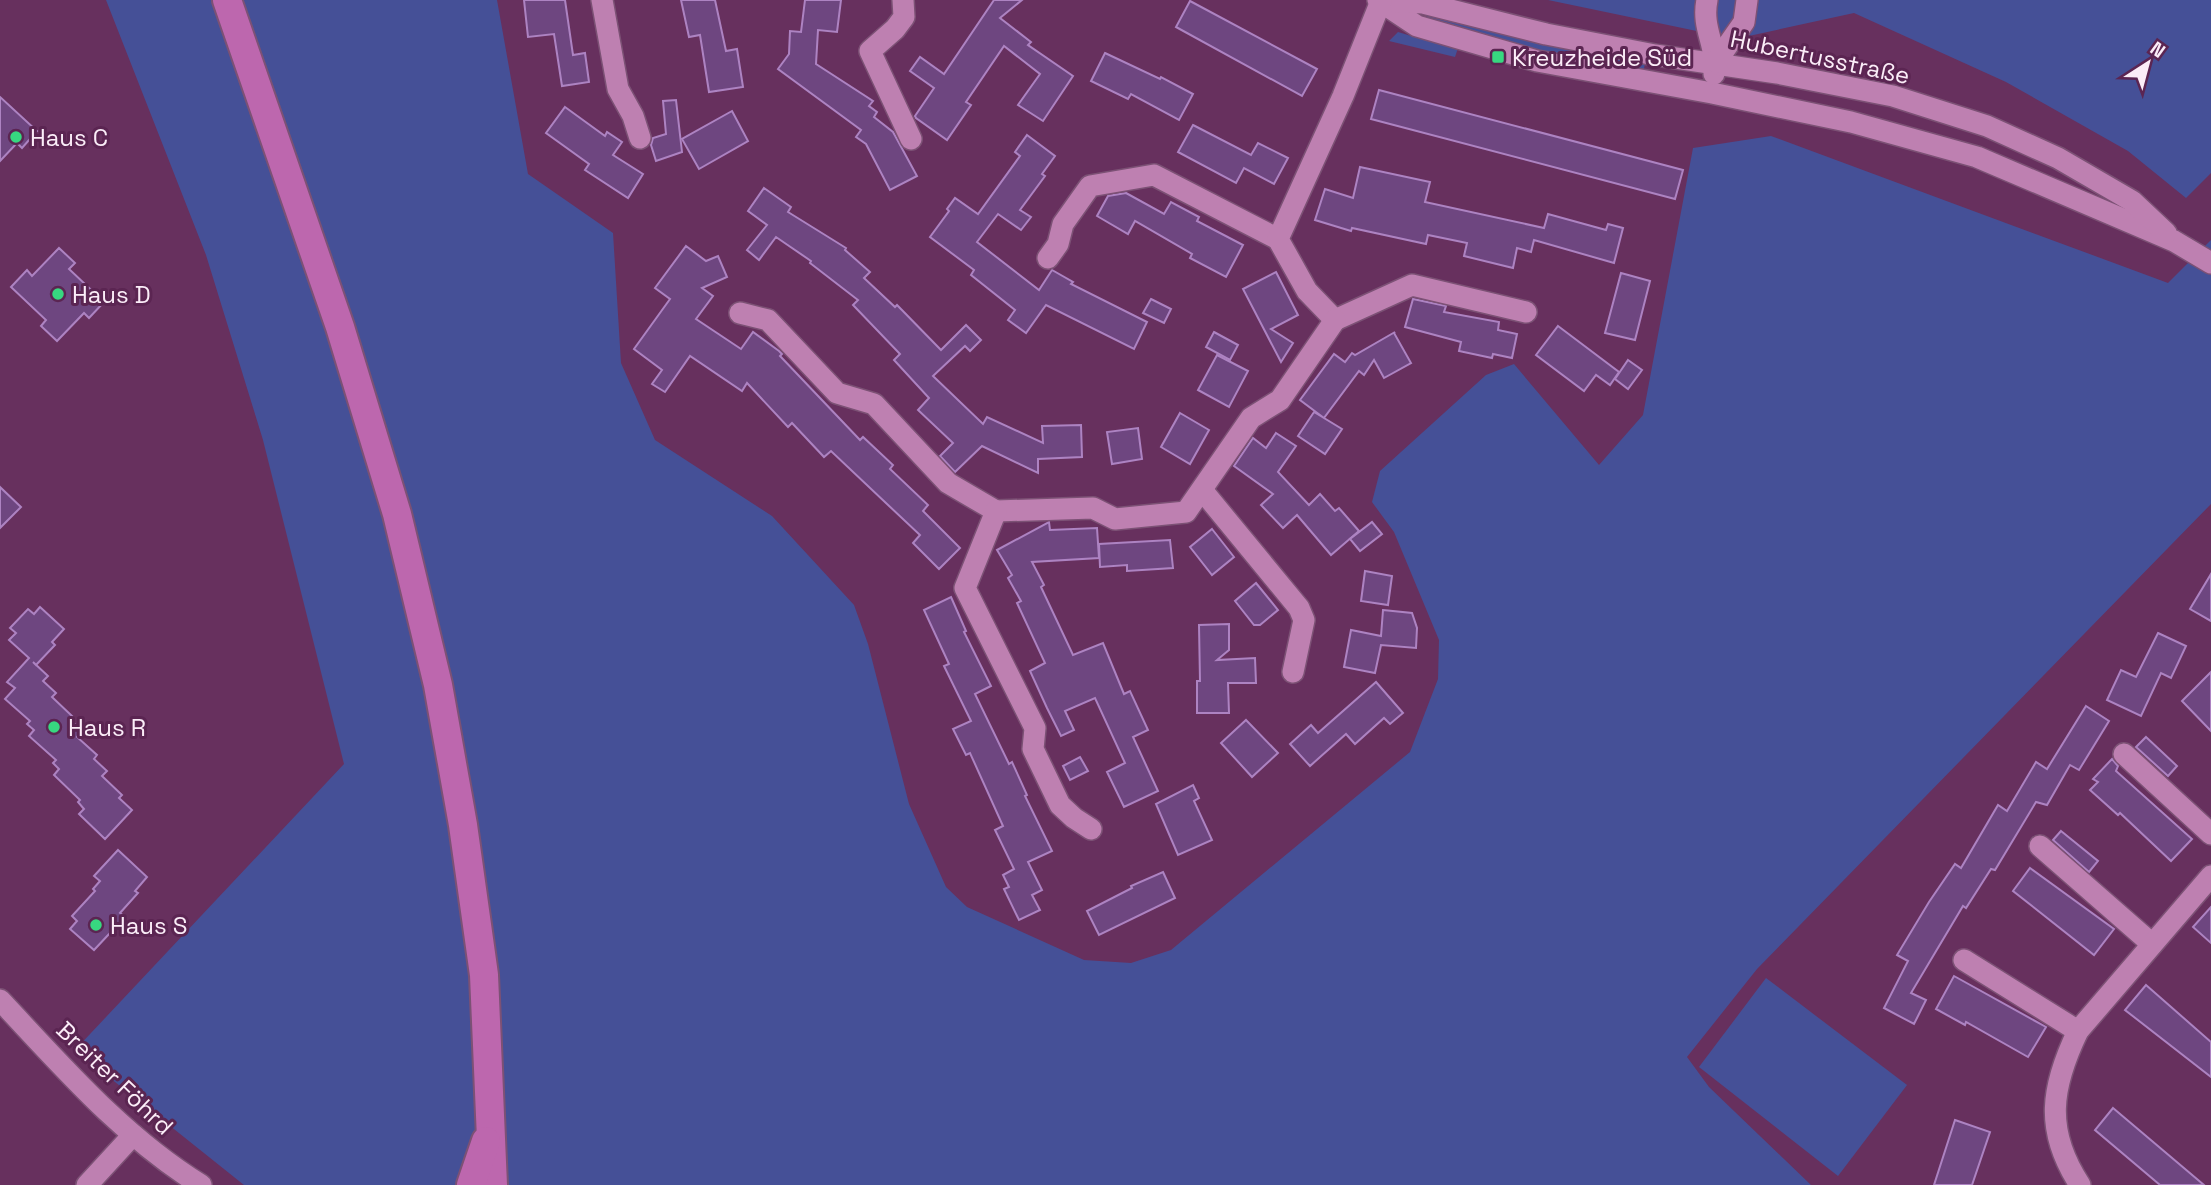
<svg xmlns="http://www.w3.org/2000/svg" width="2211" height="1185" viewBox="0 0 2211 1185" font-family="'Space Grotesk',sans-serif">
	<style>
		.green { fill: #455097 }
		.building { fill: #6e4680; stroke: #ad83c2; stroke-width: 2 }
		.lines { fill: none; stroke-linecap: round; stroke-linejoin: round }
		.minor-casing { stroke: #7c5175; stroke-width: 24 }
		.major-casing { stroke: #7c5175; stroke-width: 32 }
		.minor { stroke: #be80b1; stroke-width: 21 }
		.major { stroke: #bd67ae; stroke-width: 28 }
		.poi-dot { fill: #37d880; stroke: #5b2552; stroke-width: 2.5 }
		.labels { text-anchor: middle; dominant-baseline: central; stroke-width: 6; stroke-linejoin: round; paint-order: stroke }
		.poi-label { font-size: 24px; fill: #fbedf8; stroke: #5b2552; text-anchor: start }
		.street-label { font-size: 24px; fill: #fbedf8; stroke: #5b2552 }
	</style>
	<rect width="100%" height="100%" fill="#67305e"/>
	<g class="green">
		<path d="M106,0H497L528,174L613,233L621,363L655,440L772,516L854,605L868,644L909,804L946,887L967,907L1084,960L1131,963L1171,950L1410,752L1438,679L1439,640L1394,532L1372,502L1380,471L1486,375L1514,364L1599,465L1643,415L1693,148L1771,136L2168,283L2211,240V504L1757,969L1687,1057L1709,1087L1811,1185H244L75,1050L344,764L263,440L206,255Z"/>
		<path d="M1548,0H2211V173L2186,198L2128,151L2006,82L1854,13L1735,39Z"/>
		<path d="M1427,15L1646,59L1643,73L1576,60L1425,24Z"/>
		<path d="M1398,32L1418,38L1422,34L1458,48L1455,57L1389,41Z"/>
		<path d="M1766,978L1907,1085L1838,1176L1699,1067Z"/>
	</g>
	<g class="building">
		<path d="M524,0H565L573,55L585,53L589,82L562,86L554,34L528,37Z"/>
		<path d="M681,0H715L726,51L737,49L743,87L709,92L700,35L689,37Z"/>
		<path d="M805,0H841L837,32L818,30L816,64L873,101L869,106L877,112L874,117L893,132L917,176L890,190L866,144L856,137L861,130L778,69L789,54L790,31L801,32Z"/>
		<path d="M994,0H1022L1000,18L1031,42L1028,45L1073,76L1043,121L1018,105L1040,74L1004,46L966,102L971,105L947,140L916,118L915,116L934,88L910,71L920,57L944,74Z"/>
		<path d="M1190,1L1317,69L1302,96L1176,27Z"/>
		<path d="M1105,53L1160,79L1161,77L1193,94L1179,120L1131,94L1128,99L1091,81Z"/>
		<path d="M1379,90L1683,170L1675,199L1371,119Z"/>
		<path d="M0,97L37,131L22,148L17,143L0,161Z"/>
		<path d="M676,100L682,152L656,161L651,145L653,138L666,134L663,101Z"/>
		<path d="M565,107L605,136L607,132L622,142L613,155L643,174L628,198L585,170L589,164L546,133Z"/>
		<path d="M732,111L748,141L699,169L682,139Z"/>
		<path d="M1193,125L1251,155L1258,143L1288,158L1274,184L1244,168L1236,183L1178,152Z"/>
		<path d="M1027,135L1055,156L1042,174L1045,176L1020,210L1031,217L1021,230L998,214L977,242L1039,290L1052,270L1073,282L1071,284L1147,322L1134,349L1046,305L1026,333L1008,320L1015,310L971,275L974,270L930,237L949,211L947,209L955,198L978,214L1020,156L1015,152Z"/>
		<path d="M1360,167L1430,182L1425,202L1544,228L1548,214L1606,230L1608,224L1623,228L1614,263L1534,240L1531,252L1517,248L1513,268L1464,256L1467,243L1428,235L1426,244L1352,228L1351,231L1315,220L1325,189L1353,198Z"/>
		<path d="M764,188L791,207L788,212L846,248L845,250L870,272L864,278L895,307L897,305L941,350L966,325L981,340L970,351L965,346L933,376L983,424L987,417L1043,443L1042,426L1081,425L1082,457L1038,459V473L982,446L955,472L940,456L953,443L918,410L929,398L894,360L900,354L853,305L858,300L810,263L811,261L776,237L759,260L747,250L767,225L748,211Z"/>
		<path d="M1126,193L1164,214L1171,202L1199,217L1197,221L1243,245L1226,277L1190,258L1192,254L1135,221L1128,234L1097,216L1108,196Z"/>
		<path d="M686,246L706,261L718,256L727,277L702,288L713,296L696,319L741,349L753,332L779,351L782,354L780,356L860,440L863,437L893,465L890,469L928,505L923,511L960,548L939,569L913,543L920,535L887,504L831,451L824,457L792,423L788,427L747,383L742,391L690,356L665,392L652,384L662,370L634,349L670,299L655,288Z"/>
		<path d="M59,248L75,263L69,269L104,302L89,318L84,313L57,341L41,326L46,320L11,287L27,270L32,276Z"/>
		<path d="M1276,272L1298,315L1271,329L1293,343L1281,362L1243,289Z"/>
		<path d="M1621,273L1650,281L1635,340L1605,333Z"/>
		<path d="M1151,299L1171,309L1164,323L1143,313Z"/>
		<path d="M1413,299L1446,306L1444,312L1499,322L1498,330L1517,334L1512,358L1493,354L1492,358L1459,351L1461,342L1405,327Z"/>
		<path d="M1558,326L1619,372L1610,385L1596,375L1584,391L1536,355Z"/>
		<path d="M1214,332L1238,345L1230,360L1206,347Z"/>
		<path d="M1395,332L1394,333L1411,363L1384,378L1374,360L1364,375L1359,371L1324,418L1342,429L1325,454L1298,436L1314,412L1324,418L1300,400L1334,354L1345,362L1352,353L1355,355Z"/>
		<path d="M1217,355L1248,371L1229,407L1198,390Z"/>
		<path d="M1628,360L1642,370L1628,389L1615,379Z"/>
		<path d="M1180,413L1209,430L1190,464L1161,447Z"/>
		<path d="M1138,428L1142,459L1112,464L1107,432Z"/>
		<path d="M1276,433L1296,446L1278,472L1309,505L1320,494L1335,511L1339,508L1359,531L1331,555L1297,515L1283,528L1261,505L1273,494L1234,466L1253,438L1266,448Z"/>
		<path d="M0,487L21,507L0,528Z"/>
		<path d="M1049,522L1050,530L1097,528L1099,558L1032,562L1044,585L1041,587L1073,655L1103,643L1124,694L1130,691L1148,730L1133,737L1158,791L1124,807L1107,772L1125,763L1095,698L1065,711L1074,730L1061,736L1047,708L1030,671L1045,663L1017,603L1021,601L1008,578L1012,575L997,550Z"/>
		<path d="M1372,522L1382,534L1360,551L1350,539Z"/>
		<path d="M1212,529L1234,557L1212,575L1190,547Z"/>
		<path d="M1170,540L1173,568L1127,571V565L1100,567L1099,544Z"/>
		<path d="M1365,571L1392,576L1388,605L1361,601Z"/>
		<path d="M2211,574V621L2190,609Z"/>
		<path d="M1256,583L1278,610L1260,625H1254L1235,601Z"/>
		<path d="M951,597L966,631L964,632L991,686L975,694L1009,764L1012,762L1027,795L1025,796L1052,851L1028,862L1042,890L1032,895L1040,910L1019,920L1004,889L1009,887L1003,875L1014,869L995,830L1003,826L970,753L966,755L953,729L971,721L944,666L949,664L924,610Z"/>
		<path d="M40,607L64,629L52,642L55,645L36,665L33,662L48,676L43,681L56,693L52,697L72,716L69,719L82,731L77,737L97,755L94,759L107,771L102,776L122,795L119,798L132,810L105,839L79,814L84,809L78,802L80,800L54,775L59,769L53,763L56,760L29,736L34,730L27,724L30,721L5,699L15,688L7,682L29,658L9,640L16,633L10,628L28,609L34,614Z"/>
		<path d="M1383,610L1412,613L1417,628L1416,648L1381,645L1375,673L1344,667L1351,630L1381,636Z"/>
		<path d="M1229,624V650L1217,660L1255,658L1256,683H1228L1229,713H1197V681H1200L1199,625Z"/>
		<path d="M2158,633L2186,646L2171,678L2161,673L2141,716L2107,700L2121,670L2136,677Z"/>
		<path d="M2211,672V731L2182,701Z"/>
		<path d="M1376,682L1403,713L1390,724L1384,718L1355,744L1346,734L1310,766L1290,744L1311,725L1318,733Z"/>
		<path d="M2086,706L2109,721L2079,770L2070,765L2047,805L2036,802L1995,870L1991,869L1966,908L1963,906L1911,993L1926,1000L1914,1024L1884,1008L1908,961L1897,955L1929,902L1955,864L1961,868L1998,805L2007,811L2036,762L2047,769Z"/>
		<path d="M1246,720L1278,753L1252,777L1221,743Z"/>
		<path d="M2146,737L2177,766L2168,776L2136,747Z"/>
		<path d="M1080,757L1088,771L1070,780L1063,766Z"/>
		<path d="M2112,759L2118,766L2116,771L2192,839L2171,861L2120,813L2118,815L2090,790L2098,782L2093,779Z"/>
		<path d="M1193,785L1199,798L1194,801L1212,840L1178,855L1156,804Z"/>
		<path d="M2061,831L2098,861L2089,872L2053,840Z"/>
		<path d="M118,850L147,877L135,891L138,893L120,913L125,917L94,950L70,929L77,921L72,916L95,891L93,889L100,881L94,876Z"/>
		<path d="M2030,868L2114,929L2094,955L2013,891Z"/>
		<path d="M1163,872L1175,898L1099,935L1087,911L1132,888L1131,886Z"/>
		<path d="M2211,907V943L2193,927Z"/>
		<path d="M1954,976L2046,1027L2028,1057L1966,1022L1965,1025L1936,1009Z"/>
		<path d="M2146,985L2211,1042V1077L2125,1010Z"/>
		<path d="M2113,1108L2204,1185H2160L2095,1130Z"/>
		<path d="M1955,1120L1990,1132L1972,1185H1934Z"/>
	</g>
	<g class="lines">
		<defs>
			<g id="minor">
				<path d="M602,0L618,89L633,116L640,138"/>
				<path d="M903,0L904,17L895,29L870,51L911,139"/>
				<path d="M1378,0L1417,26L1537,61L1712,93L1851,122L1977,157L2174,241L2211,263"/>
				<path d="M1707,0C1701,29 1718,46 1714,74"/>
				<path d="M1383,1L1423,3L1546,34L1655,55L1777,73L1893,96L1987,126L2058,158L2132,201L2166,233"/>
				<path d="M1716,62L1744,22L1747,0"/>
				<path d="M1048,258L1058,244L1063,224L1090,186L1154,175L1278,239"/>
				<path d="M740,313L768,320L837,393L874,404L948,483L996,511"/>
				<path d="M1335,320L1307,291L1278,239L1343,96L1381,1"/>
				<path d="M1335,320L1412,285L1526,312"/>
				<path d="M1202,490L1299,608L1304,620L1293,672"/>
				<path d="M996,511L1093,508L1115,519L1186,512L1251,418L1280,400L1335,320"/>
				<path d="M996,511L965,588L1035,728L1033,749L1060,805L1074,818L1091,829"/>
				<path d="M2124,754L2211,834"/>
				<path d="M2040,846L2152,944"/>
				<path d="M1964,960L2078,1031"/>
				<path d="M0,1000C62,1066 123,1137 201,1185"/>
				<path d="M87,1185L133,1135"/>
				<path d="M2080,1185C2044,1130 2051,1087 2078,1031L2211,876"/>
			</g>
			<g id="major">
				<path d="M227,0L340,327L397,514L438,685L463,825L484,975L493,1185"/>
				<path d="M471,1185L486,1141"/>
			</g>
		</defs>
		<use href="#minor" class="minor-casing"/>
		<use href="#major" class="major-casing"/>
		<use href="#minor" class="minor"/>
		<use href="#major" class="major"/>
	</g>
	<g class="poi-dot">
		<rect x="1491" y="50" width="14" height="14" rx="3.5"/>
		<circle cx="16" cy="137" r="7"/>
		<circle cx="58" cy="294" r="7"/>
		<circle cx="54" cy="727" r="7"/>
		<circle cx="96" cy="925" r="7"/>
	</g>
	<g class="labels">
		<g class="poi-label">
			<text x="1512" y="57">Kreuzheide Süd</text>
			<text x="30" y="137">Haus C</text>
			<text x="72" y="294">Haus D</text>
			<text x="68" y="727">Haus R</text>
			<text x="110" y="925">Haus S</text>
		</g>
		<g class="street-label">
			<text transform="translate(1820 57) rotate(12)">Hubertusstraße</text>
			<text transform="translate(115 1078) rotate(44)">Breiter Föhrd</text>
		</g>
	</g>
	<g transform="translate(2148 63) rotate(36)" stroke="#5b2552" stroke-width="5" paint-order="stroke">
	<path d="M0-5L12 26L0 18L-12 26Z" fill="#fbedf8"/>
	<text y="-10" font-size="19" font-weight="bold" text-anchor="middle" fill="#fbedf8">N</text>
	</g>
</svg>
